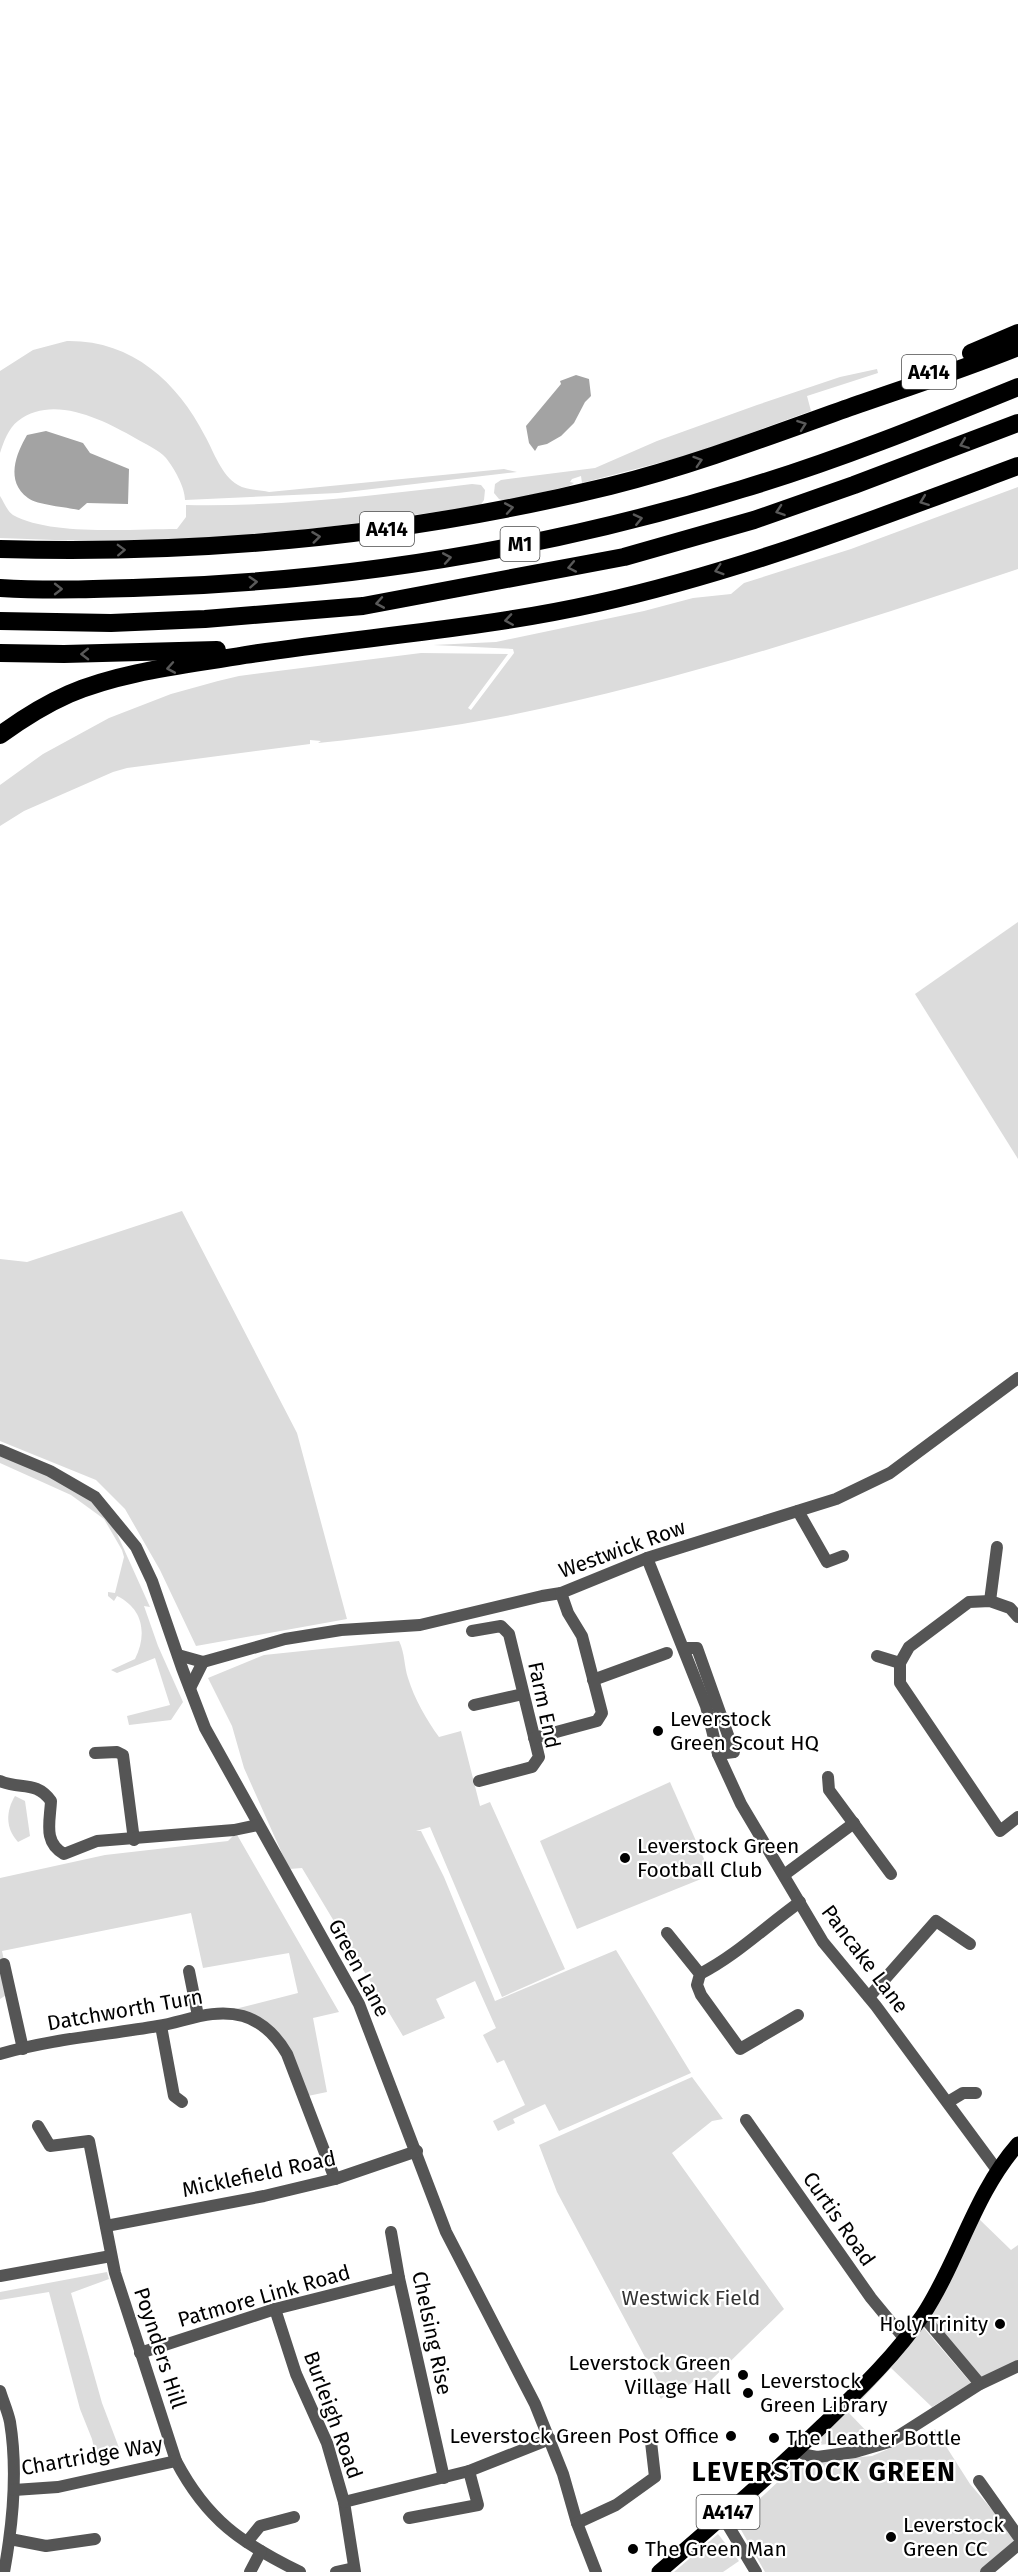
<svg xmlns="http://www.w3.org/2000/svg" width="1018" height="2572" viewBox="0 0 1018 2572" font-family="'Fira Sans',sans-serif">
	<style>
		.green { fill: #dcdcdc }
		.water { fill: #a3a3a3 }
		.lines { fill: none; stroke-linecap: round; stroke-linejoin: round }
		.minor { stroke: #555; stroke-width: 12 }
		.major { stroke: #000; stroke-width: 15 }
		.highway { stroke: #000; stroke-width: 18 }
		.oneway { stroke: #595959 }
		.poi-dot { fill: #000; stroke: #fff; stroke-width: 2 }
		.labels { text-anchor: middle; dominant-baseline: central; stroke-width: 4.5; stroke-linejoin: round; paint-order: stroke }
		.shield { fill: #fff; stroke: #4c4c4c; stroke-width: 1.5 }
		.shield-label { font-size: 20px; font-weight: bold; fill: #000 }
		.street-label { font-size: 21px; fill: #000; stroke: #fff }
		.poi-label { font-size: 21px; fill: #000; stroke: #fff; text-anchor: start }
		.park-label { font-size: 21px; fill: #333; stroke: #fff }
		.district-label { font-size: 27px; font-weight: bold; letter-spacing: 1.5px; fill: #000; stroke: #fff }
	</style>
	<rect width="100%" height="100%" fill="#fff"/>
	<g class="green">
		<path d="M67,341C131,340 177,381 205,436C214,452 221,475 238,485C246,490 260,490 269,492L504,469L517,472L338,493L185,500C185,487 174,468 166,458C159,450 145,444 135,438C103,420 53,394 18,421C9,427 3,443 0,453V371L33,350Z"/>
		<path d="M877,369L878,373L807,396L811,411L693,454L582,483L581,476L572,479L570,482L574,483L569,486L505,501L499,499L494,493L495,484L501,480L595,468L657,441L757,405L840,377Z"/>
		<path d="M472,484L481,485L485,490L484,500L480,506C388,518 296,534 204,538C136,542 68,541 0,538V496C4,502 7,511 13,515C50,536 134,529 177,529L186,517V505C281,507 378,495 472,484Z"/>
		<path d="M1018,487V569C851,625 683,680 511,715C447,728 383,736 318,743L321,741L310,740V744L127,768L113,772L24,811L0,826V785L43,754L109,718L171,694L218,681L239,676L421,653L508,654L468,708L471,710L514,653L513,649L433,645L496,642L644,611L693,598L731,594L744,583L851,549Z"/>
		<path d="M1018,922V1159L915,994Z"/>
		<path d="M182,1211L297,1433L347,1619L196,1646L160,1570L125,1509L96,1480L0,1441V1259L27,1262Z"/>
		<path d="M0,1455L59,1477L88,1497L109,1516L150,1607L144,1606L158,1646L183,1702L171,1720L129,1725L127,1716L170,1705L155,1658L117,1673L111,1670L135,1659C147,1635 144,1609 117,1596L114,1601L108,1596V1592L115,1593L124,1557L122,1550L104,1519L71,1495L0,1463Z"/>
		<path d="M399,1641C405,1653 404,1666 408,1678C414,1698 427,1721 439,1737L461,1731L480,1806L490,1802L565,1969L502,1997L430,1827L416,1831H421L444,1877L495,2001L616,1950L691,2073L559,2131L545,2104L513,2119L515,2123L498,2131L493,2121L525,2105L504,2060L497,2063L483,2035L496,2028L475,1981L436,1999L445,2018L403,2036L302,1868L289,1869L244,1768L232,1726L208,1678L264,1655Z"/>
		<path d="M670,1782L711,1875L577,1929L540,1841Z"/>
		<path d="M15,1796L25,1801L30,1836L18,1842C5,1828 6,1811 15,1796Z"/>
		<path d="M236,1833L339,2012L313,2018L327,2092L303,2097L287,2054L262,2025L219,2013L298,1993L289,1953L203,1968L191,1913L2,1951L11,1992L0,1999V1878L105,1855L228,1841Z"/>
		<path d="M692,2077L723,2119L712,2121L672,2153L784,2309L705,2386L697,2378L682,2391L676,2384L661,2399L656,2391L661,2387L557,2192L539,2145Z"/>
		<path d="M979,2219L1011,2250L1018,2245V2364L981,2381L927,2316Z"/>
		<path d="M107,2272L109,2279L71,2293L102,2403L121,2453L97,2462L92,2439L80,2409L49,2292L0,2300V2292Z"/>
		<path d="M922,2326L971,2383L932,2407L891,2368L849,2413L873,2438L812,2446Z"/>
		<path d="M935,2429L970,2484L1018,2540L982,2572H765L736,2521L798,2463L872,2456Z"/>
		<path d="M718,2534L739,2561L723,2572H674Z"/>
	</g>
	<g class="water">
		<path d="M576,375L589,379L591,396L585,402L574,423L561,436L547,444L538,446L535,451L529,443L526,426L561,384L560,381Z"/>
		<path d="M46,431L83,443L90,453L129,469L128,504L87,503L79,510C66,507 37,505 28,498C5,481 16,454 27,435Z"/>
	</g>
	<g class="lines">
		<g class="minor">
			<path d="M0,1450L50,1471L95,1497L136,1547L152,1581L182,1668L205,1728L359,2004L446,2232L535,2404L563,2474L577,2523L596,2572"/>
			<path d="M798,1511L827,1562L843,1556"/>
			<path d="M647,1558L706,1706L718,1754L741,1804L823,1942L876,2006L997,2170"/>
			<path d="M990,1601L997,1547"/>
			<path d="M1018,1617L1010,1608L990,1601L969,1602L909,1647L900,1663V1683L1000,1831L1018,1817"/>
			<path d="M472,1631L501,1626L509,1634L539,1757L532,1767L479,1781"/>
			<path d="M684,1648H697L734,1752L718,1754"/>
			<path d="M178,1655L203,1662L285,1639L341,1630L420,1625L542,1596L561,1593L647,1558L836,1499L890,1473L1018,1378"/>
			<path d="M877,1656L900,1663"/>
			<path d="M593,1680L667,1653"/>
			<path d="M190,1688L203,1662"/>
			<path d="M474,1705L523,1694"/>
			<path d="M534,1738L597,1721L602,1713L582,1636L568,1613L561,1593"/>
			<path d="M95,1753L117,1752L123,1755L134,1840"/>
			<path d="M828,1777L829,1790L891,1874"/>
			<path d="M0,1781C20,1790 36,1780 51,1801C50,1822 43,1842 64,1854L97,1841L234,1830L258,1825"/>
			<path d="M784,1875L854,1823"/>
			<path d="M667,1933L700,1974L697,1985L701,1995L740,2049L798,2015"/>
			<path d="M4,1964L23,2049"/>
			<path d="M189,1971L198,2016"/>
			<path d="M700,1974C737,1955 766,1926 800,1902"/>
			<path d="M869,1997L936,1921L970,1944"/>
			<path d="M161,2026L174,2096L182,2102"/>
			<path d="M0,2054C51,2039 106,2035 158,2026C187,2021 213,2008 243,2016C264,2022 277,2037 287,2054L335,2179"/>
			<path d="M948,2102L963,2093H976"/>
			<path d="M746,2120L871,2298L904,2338"/>
			<path d="M38,2126L50,2146L89,2141L115,2273L176,2461C207,2520 241,2543 300,2572"/>
			<path d="M106,2226L264,2196L335,2179L417,2151"/>
			<path d="M391,2232L399,2278L444,2478"/>
			<path d="M0,2276L111,2256"/>
			<path d="M275,2309L296,2374L327,2443L344,2502L355,2572"/>
			<path d="M922,2315L980,2384"/>
			<path d="M140,2353L275,2309L399,2278"/>
			<path d="M0,2391C3,2401 8,2412 10,2422C18,2471 13,2523 4,2572"/>
			<path d="M797,2450L806,2455L817,2457L855,2452L889,2442L980,2384L1018,2366"/>
			<path d="M979,2481L1018,2536"/>
			<path d="M14,2490L58,2487L176,2461"/>
			<path d="M344,2502L469,2471L550,2439"/>
			<path d="M723,2517L756,2572"/>
			<path d="M409,2518L478,2505L469,2471"/>
			<path d="M577,2523L616,2505L655,2477L651,2442"/>
			<path d="M10,2539L46,2546L95,2539"/>
			<path d="M247,2542L260,2526L294,2517"/>
			<path d="M250,2572L261,2551"/>
			<path d="M336,2572L354,2568"/>
			<path d="M986,2572L1018,2545"/>
		</g>
		<path class="major" d="M659,2572C714,2525 769,2477 822,2426C857,2392 895,2356 923,2315C959,2260 974,2194 1018,2144"/>
		<g class="highway">
			<path d="M971,353L1018,333"/>
			<path d="M0,549C205,555 410,535 610,486C690,466 767,437 845,409C902,389 961,370 1018,347"/>
			<path d="M0,588C52,591 105,589 158,587C355,580 553,547 742,489C836,461 927,424 1018,387"/>
			<path d="M0,621L111,623L205,619L363,606L624,557L754,520L854,485L1018,423"/>
			<path d="M0,653L64,654L217,650"/>
			<path d="M0,735C22,719 44,705 69,694C123,671 187,665 245,655C363,637 482,629 598,603C742,571 881,517 1018,466"/>
		</g>
	</g>
	<defs><path id="oneway-chevron" d="M-2-3.5L2.5 0L-2 3.5" fill="none" stroke-width="1.6" stroke-linecap="round" stroke-linejoin="round" transform="scale(1.5)"/></defs>
	<g class="oneway">
		<use href="#oneway-chevron" transform="translate(802 425) rotate(-20)"/>
		<use href="#oneway-chevron" transform="translate(964 444) rotate(159)"/>
		<use href="#oneway-chevron" transform="translate(698 461) rotate(-18)"/>
		<use href="#oneway-chevron" transform="translate(924 501) rotate(159)"/>
		<use href="#oneway-chevron" transform="translate(509 508) rotate(-10)"/>
		<use href="#oneway-chevron" transform="translate(780 511) rotate(161)"/>
		<use href="#oneway-chevron" transform="translate(638 519) rotate(-13)"/>
		<use href="#oneway-chevron" transform="translate(316 537) rotate(-7)"/>
		<use href="#oneway-chevron" transform="translate(121 550) rotate(-2)"/>
		<use href="#oneway-chevron" transform="translate(447 558) rotate(-10)"/>
		<use href="#oneway-chevron" transform="translate(572 567) rotate(169)"/>
		<use href="#oneway-chevron" transform="translate(719 570) rotate(163)"/>
		<use href="#oneway-chevron" transform="translate(253 582) rotate(-4)"/>
		<use href="#oneway-chevron" transform="translate(58 589)"/>
		<use href="#oneway-chevron" transform="translate(380 603) rotate(170)"/>
		<use href="#oneway-chevron" transform="translate(509 620) rotate(171)"/>
		<use href="#oneway-chevron" transform="translate(85 654) rotate(179)"/>
		<use href="#oneway-chevron" transform="translate(171 668) rotate(170)"/>
	</g>
	<g class="poi-dot">
		<circle cx="658" cy="1731" r="6"/>
		<circle cx="625" cy="1858" r="6"/>
		<circle cx="1000" cy="2324" r="6"/>
		<circle cx="743" cy="2375" r="6"/>
		<circle cx="748" cy="2393" r="6"/>
		<circle cx="731" cy="2436" r="6"/>
		<circle cx="774" cy="2438" r="6"/>
		<circle cx="891" cy="2537" r="6"/>
		<circle cx="633" cy="2549" r="6"/>
	</g>
	<g class="labels">
		<g class="shield">
			<rect x="902" y="355" width="54" height="34" rx="4.5"/>
			<rect x="360" y="512" width="54" height="34" rx="4.5"/>
			<rect x="500.5" y="527" width="39" height="34" rx="4.5"/>
			<rect x="696.5" y="2495" width="63" height="34" rx="4.5"/>
		</g>
		<g class="shield-label">
			<text x="929" y="372">A414</text>
			<text x="387" y="529">A414</text>
			<text x="520" y="544">M1</text>
			<text x="728" y="2512">A4147</text>
		</g>
		<g class="street-label">
			<text transform="translate(622 1549) rotate(-20)">Westwick Row</text>
			<text transform="translate(544 1705) rotate(78)">Farm End</text>
			<text transform="translate(865 1959) rotate(53)">Pancake Lane</text>
			<text transform="translate(359 1968) rotate(62)">Green Lane</text>
			<text transform="translate(125 2010) rotate(-10)">Datchworth Turn</text>
			<text transform="translate(259 2174) rotate(-12)">Micklefield Road</text>
			<text transform="translate(839 2219) rotate(55)">Curtis Road</text>
			<text transform="translate(264 2296) rotate(-16)">Patmore Link Road</text>
			<text transform="translate(432 2333) rotate(78)">Chelsing Rise</text>
			<text transform="translate(160 2348) rotate(72)">Poynders Hill</text>
			<text transform="translate(333 2415) rotate(70)">Burleigh Road</text>
			<text transform="translate(92 2456) rotate(-10)">Chartridge Way</text>
		</g>
		<g class="poi-label">
			<text x="670" y="1719">Leverstock<tspan x="670" dy="24">Green Scout HQ</tspan></text>
			<text x="637" y="1846">Leverstock Green<tspan x="637" dy="24">Football Club</tspan></text>
			<text x="988" y="2324" text-anchor="end">Holy Trinity</text>
			<text x="731" y="2363" text-anchor="end">Leverstock Green<tspan x="731" dy="24">Village Hall</tspan></text>
			<text x="760" y="2381">Leverstock<tspan x="760" dy="24">Green Library</tspan></text>
			<text x="719" y="2436" text-anchor="end">Leverstock Green Post Office</text>
			<text x="786" y="2438">The Leather Bottle</text>
			<text x="903" y="2525">Leverstock<tspan x="903" dy="24">Green CC</tspan></text>
			<text x="645" y="2549">The Green Man</text>
		</g>
		<g class="park-label">
			<text x="691" y="2298">Westwick Field</text>
		</g>
		<g class="district-label">
			<text x="824" y="2472">LEVERSTOCK GREEN</text>
		</g>
	</g>
</svg>
